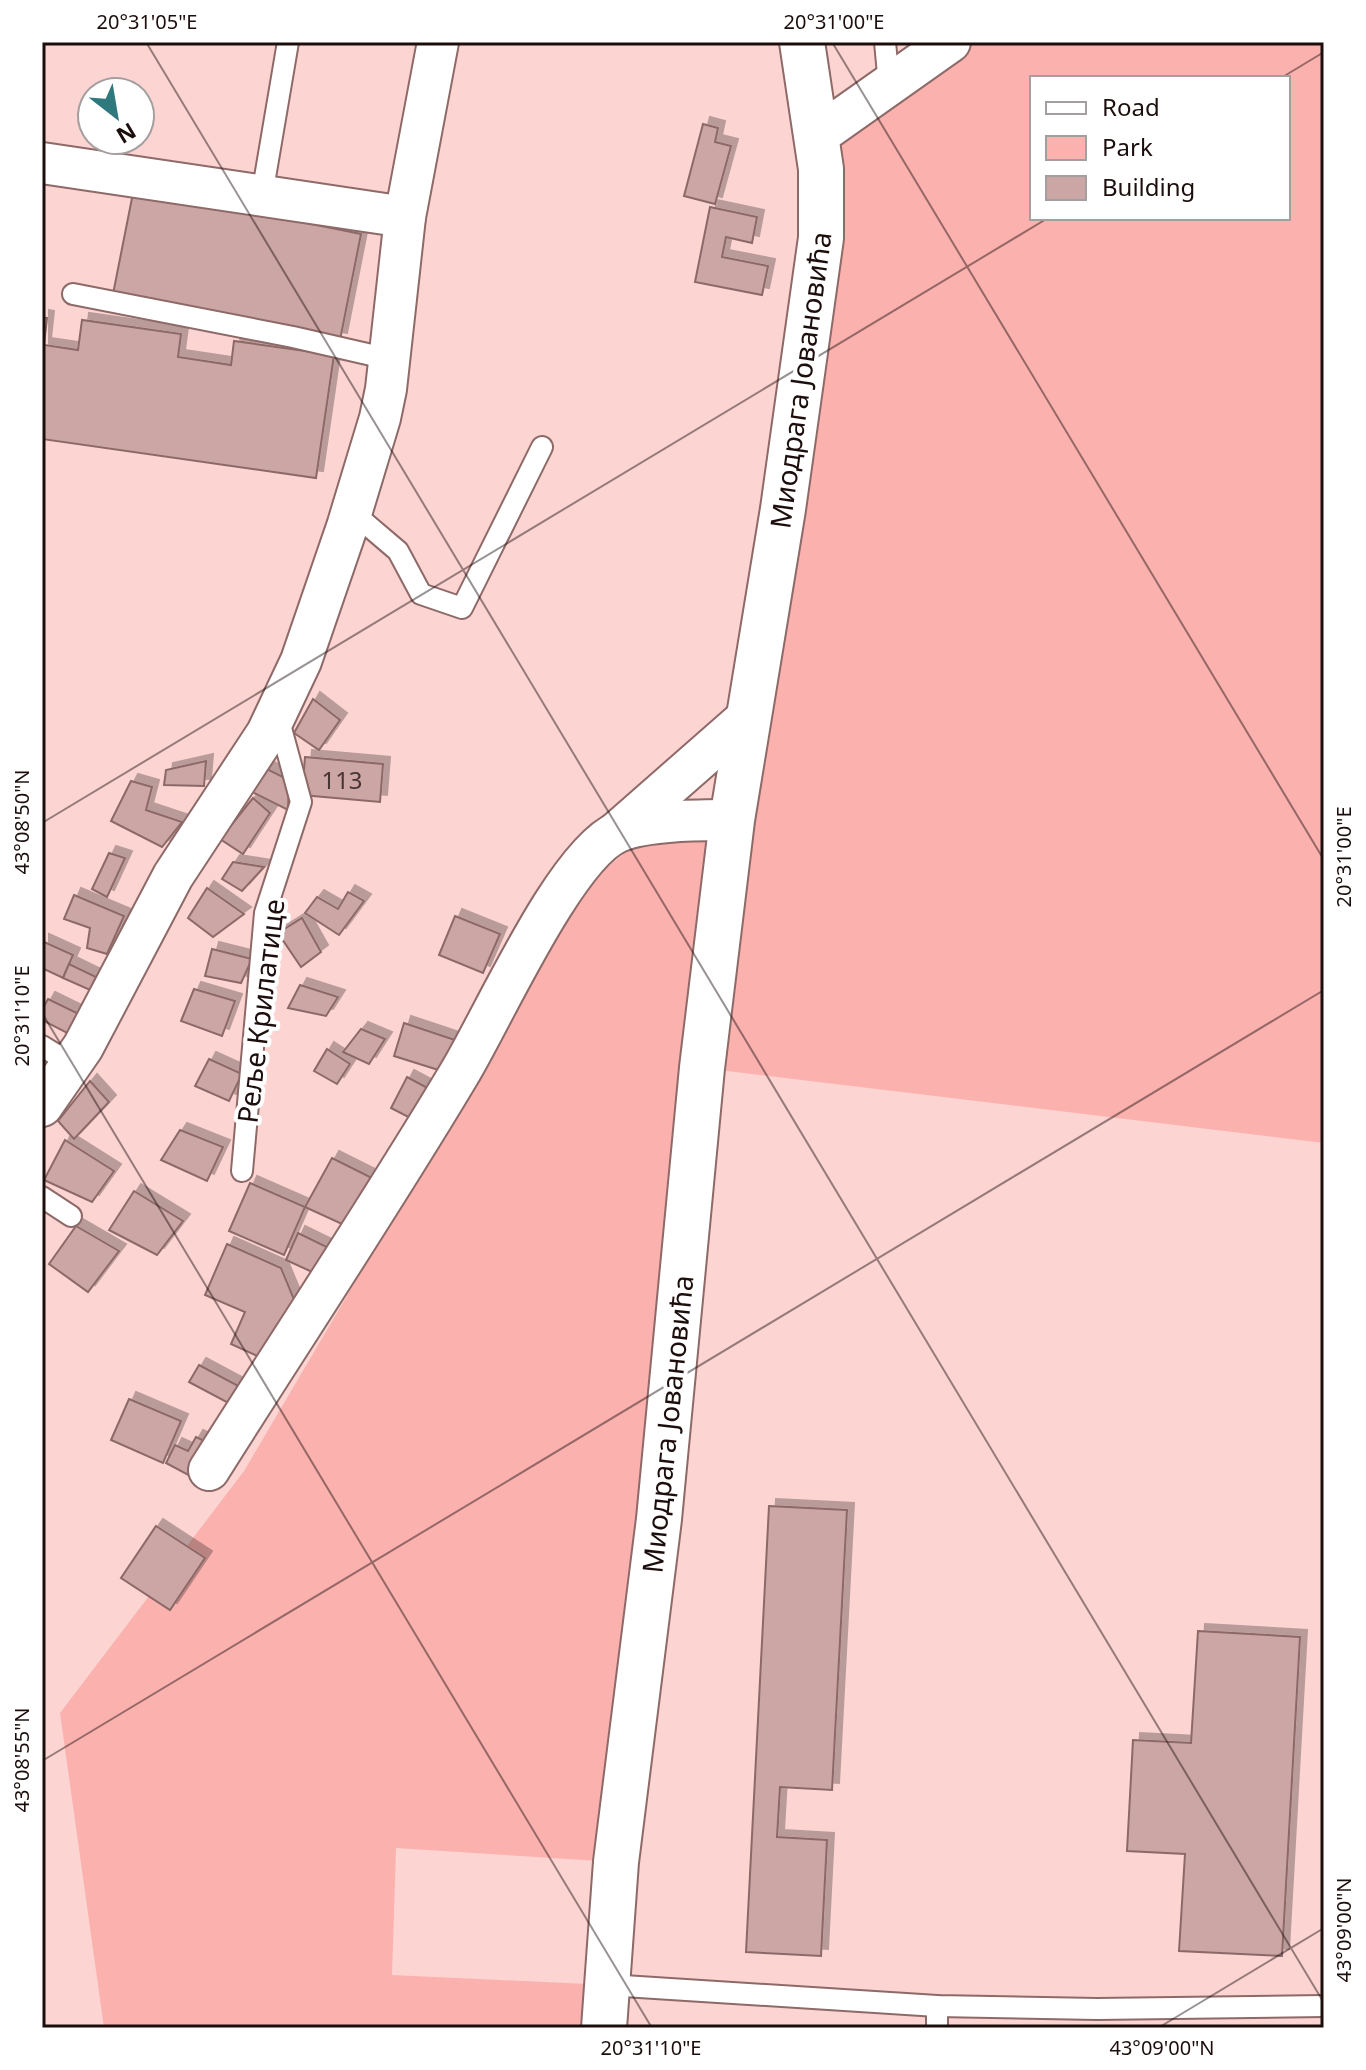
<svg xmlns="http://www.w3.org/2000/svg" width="1366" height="2070" viewBox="0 0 1366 2070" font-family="'Noto Sans',sans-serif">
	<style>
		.green { fill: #fbb2ae; fill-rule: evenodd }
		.building { fill: #cca6a4; stroke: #8c6967; stroke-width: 2; filter: url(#shadow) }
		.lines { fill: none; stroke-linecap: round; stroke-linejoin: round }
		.service-casing { stroke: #8d6a68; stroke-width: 24 }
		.minor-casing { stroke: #8d6a68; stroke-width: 44 }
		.primary-casing { stroke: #8d6a68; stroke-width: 48 }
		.service { stroke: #fff; stroke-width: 20 }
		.minor { stroke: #fff; stroke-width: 40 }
		.primary { stroke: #fff; stroke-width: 44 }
		.ticks { fill: none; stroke: #1b0e0d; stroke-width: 2; stroke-opacity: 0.45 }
		.labels { text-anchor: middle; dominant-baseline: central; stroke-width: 8; stroke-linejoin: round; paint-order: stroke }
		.number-label { font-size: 24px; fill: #473433 }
		.street-label { font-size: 28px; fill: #1b0e0d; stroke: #fff }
		.neatline { fill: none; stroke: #1b0e0d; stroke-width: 3 }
		.ticks-label { font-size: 20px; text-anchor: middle; fill: #1b0e0d }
	</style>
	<defs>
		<filter id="shadow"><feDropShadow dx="7" dy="-7" stdDeviation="0" flood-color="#0004"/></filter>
	</defs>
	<rect width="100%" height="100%" fill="#fcd4d2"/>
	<path class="green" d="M950,42H1324V1143L702,1068L616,1862L396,1848L392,1975L608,1985L604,2028H104L60,1713L244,1471L591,881L627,851L732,820L817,136ZM1032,78H1288V218H1032Z"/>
	<g class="building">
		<path d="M703,124L718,128L715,142L731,146L715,204L684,196Z"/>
		<path d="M134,188L361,234L340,340L113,294Z"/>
		<path d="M710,207L757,217L752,243L726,237L722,257L768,266L762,295L695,282Z"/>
		<path d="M42,317L47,318L44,345L78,350L82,320L181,334L178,357L231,365L234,341L334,355L316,478L42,439Z"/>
		<path d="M313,699L340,720L319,750L294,733Z"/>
		<path d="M305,757L383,764L380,802L302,795Z"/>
		<path d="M206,761L204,786L164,785L166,770Z"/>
		<path d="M259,765L289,780L288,810L246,789Z"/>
		<path d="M131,781L152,787L146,810L182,822L162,847L111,821Z"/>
		<path d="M253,798L270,813L243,854L220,839Z"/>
		<path d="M109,853L125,858L107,897L92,889Z"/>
		<path d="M233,862L264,867L242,891L222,879Z"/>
		<path d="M207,888L244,914L213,937L188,918Z"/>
		<path d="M348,892L364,901L339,935L305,913L317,897L338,909Z"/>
		<path d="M74,895L124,916L107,954L87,948L90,928L64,919Z"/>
		<path d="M455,916L500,934L483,973L439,955Z"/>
		<path d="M302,918L321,952L301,967L278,933Z"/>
		<path d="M42,941L73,955L63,978L42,968Z"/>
		<path d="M212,949L252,959L241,983L205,976Z"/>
		<path d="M69,964L96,977L90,990L63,978Z"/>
		<path d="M300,985L338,997L326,1016L288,1008Z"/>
		<path d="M194,989L235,1001L222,1036L181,1021Z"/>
		<path d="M48,999L81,1015L71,1035L42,1020V1010Z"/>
		<path d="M404,1023L458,1041L448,1073L394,1056Z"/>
		<path d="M361,1029L385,1039L369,1064L343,1052Z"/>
		<path d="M327,1049L350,1064L337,1084L314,1071Z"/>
		<path d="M209,1059L242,1074L229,1101L195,1086Z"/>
		<path d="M407,1077L435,1092L418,1122L391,1108Z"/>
		<path d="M90,1081L109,1102L74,1139L58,1121Z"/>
		<path d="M180,1130L223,1147L207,1181L161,1160Z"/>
		<path d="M65,1140L114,1171L92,1202L44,1180Z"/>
		<path d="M332,1158L380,1182L355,1230L305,1207Z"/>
		<path d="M250,1183L305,1207L284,1255L229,1231Z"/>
		<path d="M134,1191L183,1221L157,1255L109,1230Z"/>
		<path d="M76,1226L119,1251L88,1292L49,1264Z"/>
		<path d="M298,1233L335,1251L323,1277L286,1260Z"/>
		<path d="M227,1244L281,1268L293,1297L307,1305L294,1330L276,1326L262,1358L231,1344L245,1312L205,1295Z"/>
		<path d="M199,1365L244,1389L234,1406L189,1382Z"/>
		<path d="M129,1399L181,1421L163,1463L111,1440Z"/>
		<path d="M196,1437L209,1443L192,1477L166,1463L175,1445L188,1451Z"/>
		<path d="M769,1506L847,1510L832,1790L780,1787L777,1837L827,1840L821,1956L746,1952Z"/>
		<path d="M156,1526L205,1558L170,1610L121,1578Z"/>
		<path d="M1198,1631L1300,1637L1282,1956L1179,1951L1185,1854L1127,1851L1133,1740L1191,1743Z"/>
	</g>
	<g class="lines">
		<defs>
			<g id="service">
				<path d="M885,42L889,85"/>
				<path d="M262,195L288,42"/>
				<path d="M73,294L293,337L389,359"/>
				<path d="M351,511L398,551L421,594L462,608L542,447"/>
				<path d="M42,1046L71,1064"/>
				<path d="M242,1171L265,913L301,802L278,717"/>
				<path d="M42,1197L71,1216"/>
				<path d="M608,1985L937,2006L1097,2009L1324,2006"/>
				<path d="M937,2028V2006"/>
			</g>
			<g id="minor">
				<path d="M817,136L950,42"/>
				<path d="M42,163L405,217"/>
				<path d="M617,832L748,717"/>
				<path d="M42,1106L83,1047L173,876L267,733L301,661L347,527L380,418L386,389L405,217L438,42"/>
				<path d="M209,1470C292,1338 379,1208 459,1074C492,1020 564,856 618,832C646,820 701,820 732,820"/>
			</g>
			<path id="primary" d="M604,2028L616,1862L659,1519L702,1068L732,820L783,509L821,238V169L802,42"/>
		</defs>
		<use href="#service" class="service-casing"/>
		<use href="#minor" class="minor-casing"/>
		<use href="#primary" class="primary-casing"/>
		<use href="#service" class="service"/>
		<use href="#minor" class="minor"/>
		<use href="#primary" class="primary"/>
	</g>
	<path class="ticks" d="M146,42L1324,2003M832,42L1324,860M1281,78L1324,52M42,823L1048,218M42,1013L652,2028M42,1761L1324,990M1158,2028L1324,1928"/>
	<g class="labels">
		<g class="number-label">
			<text x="342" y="779">113</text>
		</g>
		<g class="street-label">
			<text transform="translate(800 380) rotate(-82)">Миодрага Јовановића</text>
			<text transform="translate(260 1011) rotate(-83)">Реље Крилатице</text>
			<text transform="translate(667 1424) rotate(-84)">Миодрага Јовановића</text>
		</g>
	</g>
	<rect width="1366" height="2070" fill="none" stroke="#ffffff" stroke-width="88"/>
	<rect x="1030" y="76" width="260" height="144" fill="#ffffff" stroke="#a49f9e" stroke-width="2"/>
	<rect x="1046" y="102" width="40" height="12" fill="#ffffff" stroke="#a49f9e" stroke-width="2"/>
	<text x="1102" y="116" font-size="24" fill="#1b0e0d">Road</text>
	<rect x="1046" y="136" width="40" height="24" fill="#fbb2ae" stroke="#a49f9e" stroke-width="2"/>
	<text x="1102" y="156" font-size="24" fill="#1b0e0d">Park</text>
	<rect x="1046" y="176" width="40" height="24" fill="#cca6a4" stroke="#a49f9e" stroke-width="2"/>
	<text x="1102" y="196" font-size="24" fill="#1b0e0d">Building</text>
	<g transform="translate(116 116) rotate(149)"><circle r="38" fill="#ffffff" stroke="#a49f9e" stroke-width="2"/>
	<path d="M0-6L14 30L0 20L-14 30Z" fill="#2f787d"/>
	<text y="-12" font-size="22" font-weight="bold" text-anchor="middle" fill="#1b0e0d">N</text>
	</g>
	<rect x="44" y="44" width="1278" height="1982" class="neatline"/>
	<g class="ticks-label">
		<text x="147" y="29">20°31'05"E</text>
		<text x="834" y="29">20°31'00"E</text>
		<text transform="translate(22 822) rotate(-90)" y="7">43°08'50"N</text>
		<text transform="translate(1344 857) rotate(-90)" y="7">20°31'00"E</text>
		<text transform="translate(22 1016) rotate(-90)" y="7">20°31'10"E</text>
		<text transform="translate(22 1760) rotate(-90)" y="7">43°08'55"N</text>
		<text transform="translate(1344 1930) rotate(-90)" y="7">43°09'00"N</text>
		<text x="651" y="2055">20°31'10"E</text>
		<text x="1162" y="2055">43°09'00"N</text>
	</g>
</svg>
